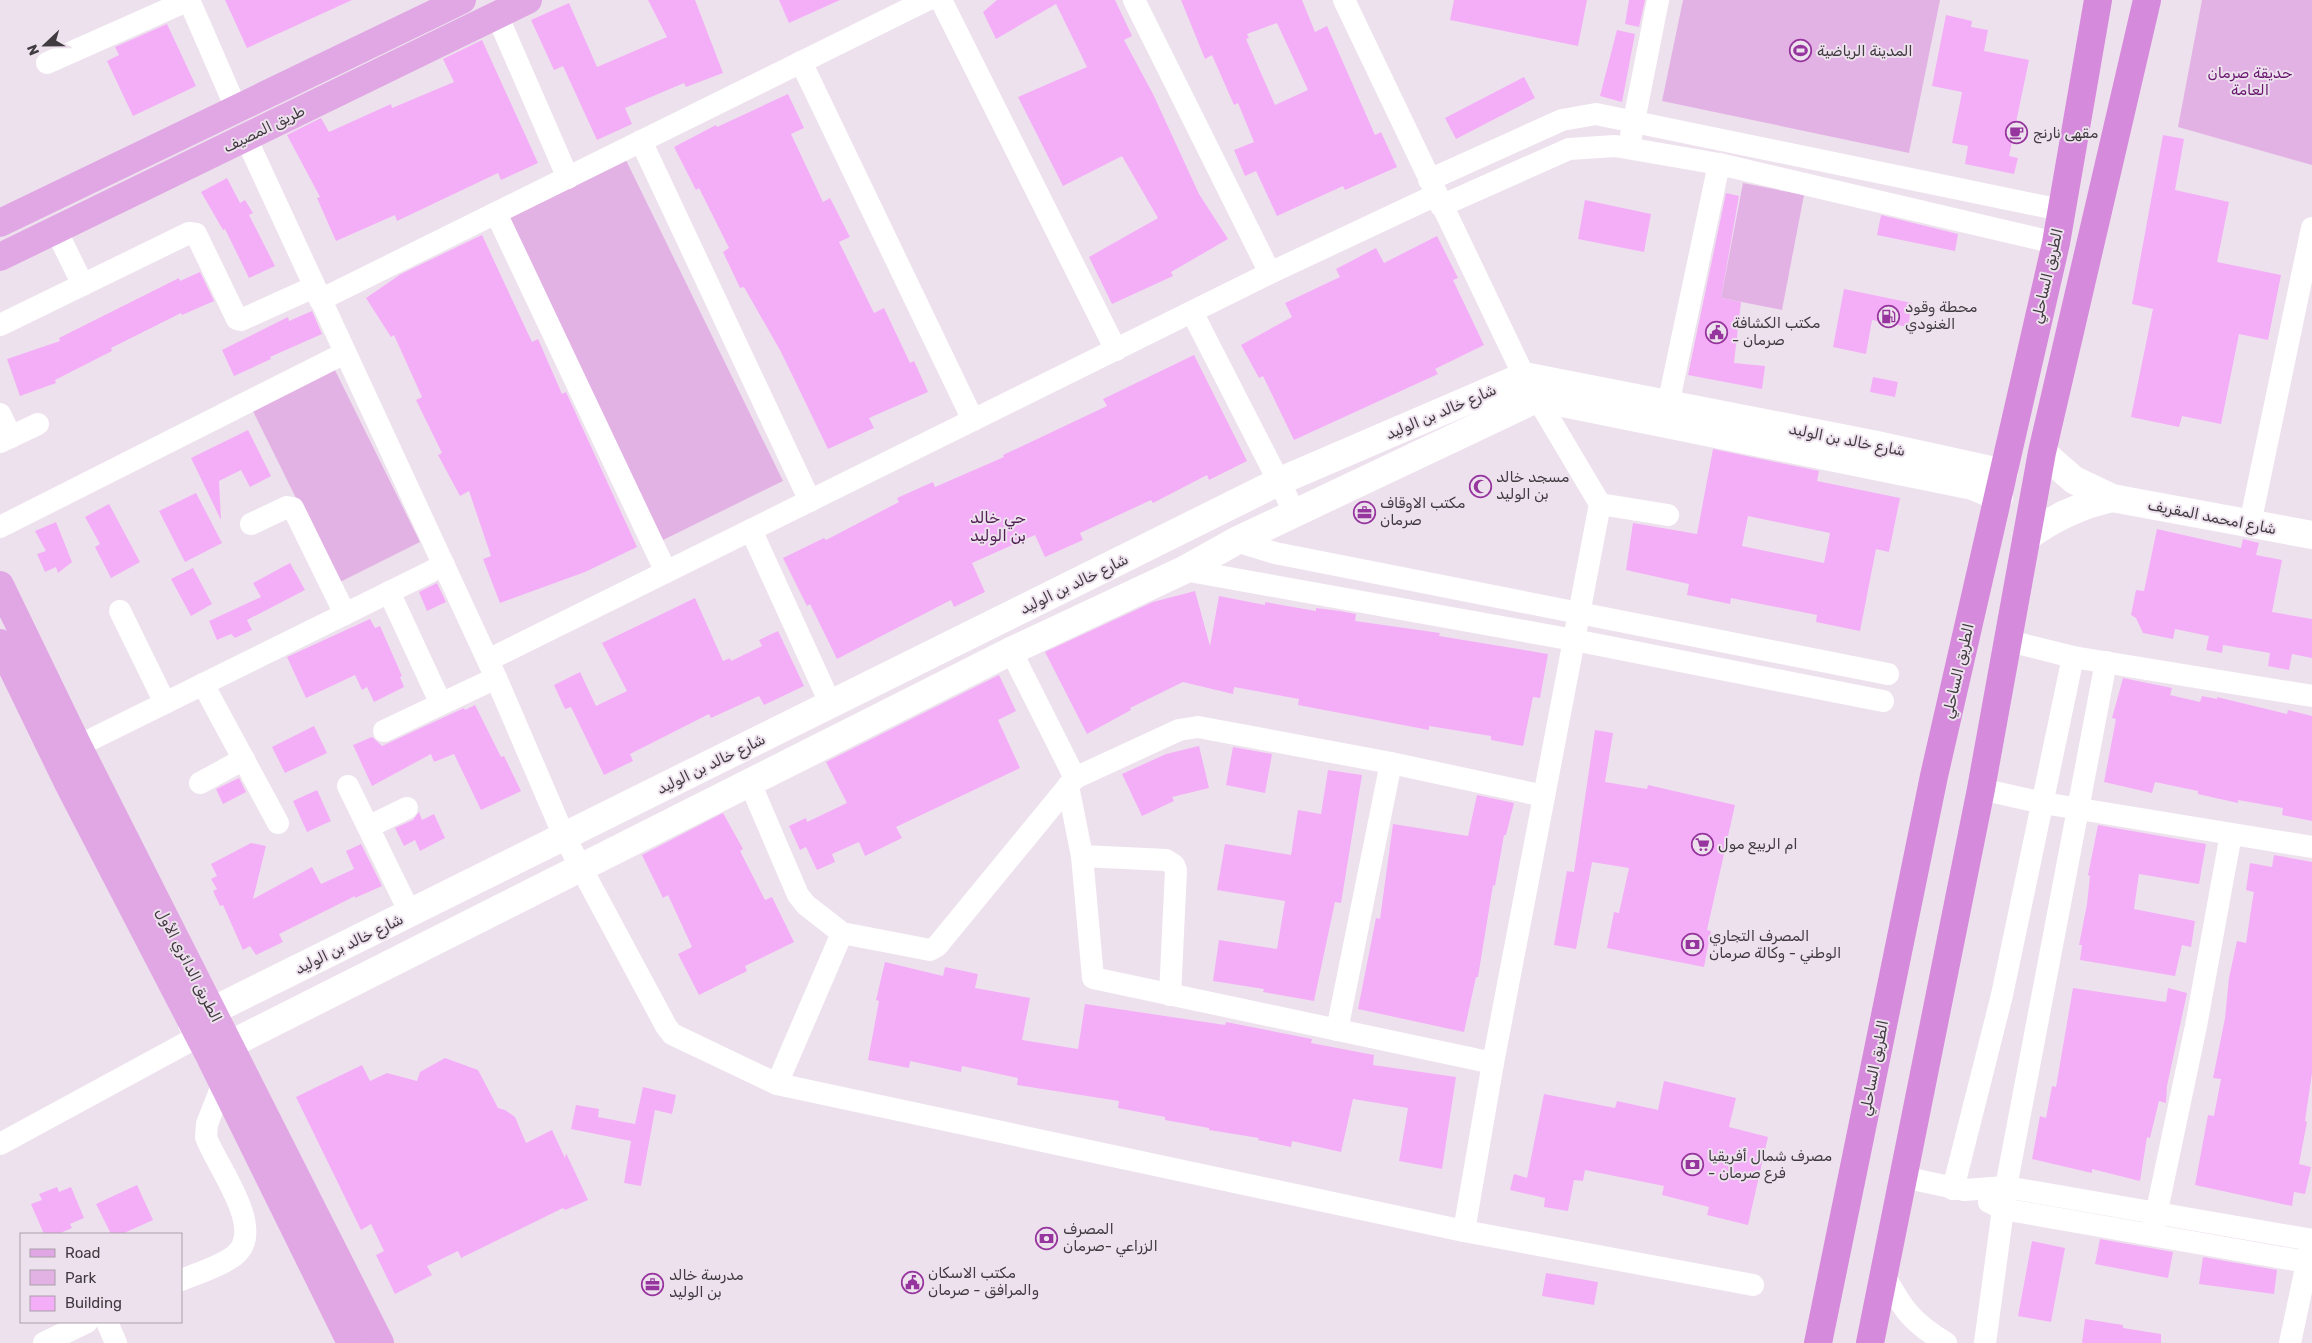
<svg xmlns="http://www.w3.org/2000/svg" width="2312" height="1343" viewBox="0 0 2312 1343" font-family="Rubik,'Noto Sans Arabic',sans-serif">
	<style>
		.green { fill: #e3b2e5 }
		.building { fill: #f4aef8; fill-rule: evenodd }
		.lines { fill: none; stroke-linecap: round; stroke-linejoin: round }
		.minor { stroke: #fff; stroke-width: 22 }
		.tertiary { stroke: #fff; stroke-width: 28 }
		.primary { stroke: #e0a7e4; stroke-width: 28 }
		.trunk { stroke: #d68adb; stroke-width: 28 }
		.labels { text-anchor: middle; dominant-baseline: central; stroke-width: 4; stroke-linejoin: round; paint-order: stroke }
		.poi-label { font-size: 15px; fill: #403b40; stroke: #eee1ee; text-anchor: start }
		.park-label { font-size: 15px; fill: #67156d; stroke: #eee1ee }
		.street-label { font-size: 15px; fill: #403b40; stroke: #eee1ee }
		.neighbourhood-label { font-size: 16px; fill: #4e1f51; stroke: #eee1ee }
	</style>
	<rect width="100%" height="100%" fill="#eee1ee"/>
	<g class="green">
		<path d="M1683,0H1940L1909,153L1662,101Z"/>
		<path d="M2202,0H2312V165L2178,127Z"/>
		<path d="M621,150L783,481L663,540L502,209Z"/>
		<path d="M1743,183L1804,195L1782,310L1721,298Z"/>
		<path d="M330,360L420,542L338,583L248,401Z"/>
	</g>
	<g class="building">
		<path d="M225,0H352L247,48Z"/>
		<path d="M648,0H695L723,73L686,87L684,83L625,108L632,124L597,140L563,66L554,70L531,20L569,3L597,67L667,37Z"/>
		<path d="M779,0H840L789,23Z"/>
		<path d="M997,0H1115L1132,36L1124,40L1153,94L1199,194L1228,239L1171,272L1173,276L1112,304L1089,257L1158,218L1122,156L1063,186L1018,97L1087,67L1056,4L996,39L983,12Z"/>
		<path d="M1181,0H1302L1315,32L1327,26L1375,135L1381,132L1397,167L1345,190L1343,186L1277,216L1256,171L1245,176L1234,150L1254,142L1238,103L1234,105L1212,55L1205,59ZM1277,23L1308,90L1275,105L1246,39L1249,38L1247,34Z"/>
		<path d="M1454,0H1587L1578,46L1450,20Z"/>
		<path d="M1629,0H1645L1639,27L1625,24Z"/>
		<path d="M1946,15L1972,21L1971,27L1988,30L1984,51L2029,60L2009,156L2018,158L2014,174L1965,164L1968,146L1952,143L1962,92L1932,86Z"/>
		<path d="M167,24L196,86L133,116L107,61L119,55L115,47Z"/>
		<path d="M1617,30L1635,34L1622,102L1600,96Z"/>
		<path d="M482,40L538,163L501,180L498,173L397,221L395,215L336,241L317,198L320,197L287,135L321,118L329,132L391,104L392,108L454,82L443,59Z"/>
		<path d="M1524,77L1535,98L1456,139L1445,118Z"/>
		<path d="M788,94L804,128L791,134L823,202L830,198L850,237L839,242L874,313L884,308L910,363L914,361L928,392L869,418L874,428L828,449L781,352L744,287L740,288L723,252L729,248L699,188L696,190L674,147L716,125L717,127Z"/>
		<path d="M2163,135L2184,139L2175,190L2229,202L2217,262L2281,275L2268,340L2239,334L2221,424L2182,416L2179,427L2131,417L2153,309L2132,304Z"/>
		<path d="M227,178L240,203L245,200L253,213L249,215L275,266L249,278L225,229L223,230L201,192Z"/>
		<path d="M1726,193L1739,196L1721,298L1741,302L1734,363L1765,366L1762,389L1688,375Z"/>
		<path d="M1585,200L1651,214L1644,252L1578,239Z"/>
		<path d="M1881,215L1958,234L1955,251L1877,235Z"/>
		<path d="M482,235L532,342L538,339L562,394L566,392L637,547L585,572L500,603L483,559L491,556L469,491L460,496L438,455L442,453L416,400L422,397L394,335L391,337L366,298L401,274Z"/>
		<path d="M1437,236L1458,278L1453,280L1484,345L1435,369L1438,374L1294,440L1263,376L1259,378L1241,345L1292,317L1285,303L1340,277L1336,269L1376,248L1384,263Z"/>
		<path d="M200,272L214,301L182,315L181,313L111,348L112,351L55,380L56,383L20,396L7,359L60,341L59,338L179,278L180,281Z"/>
		<path d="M1844,289L1912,303L1908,327L1872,320L1866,354L1833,347Z"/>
		<path d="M312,311L322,334L270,357L271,359L234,376L222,350L288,317L289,321Z"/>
		<path d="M1194,355L1247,461L1209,480L1207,475L1153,503L1151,500L1080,533L1083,540L1045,557L1035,535L972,563L985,592L954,607L951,600L837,659L810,604L807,606L783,558L824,538L826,540L899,502L897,498L933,482L935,487L1004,457L1003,455L1107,406L1103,399Z"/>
		<path d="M1873,377L1898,382L1895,397L1870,392Z"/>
		<path d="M248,430L271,476L250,487L241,470L219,481L221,520L191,458Z"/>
		<path d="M1713,449L1819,471L1817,481L1900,498L1889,552L1876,549L1860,631L1816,622L1817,615L1731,598L1730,604L1687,595L1689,584L1626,570L1633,523L1697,534ZM1748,516L1830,533L1824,563L1742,546Z"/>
		<path d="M196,493L222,543L185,562L159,511Z"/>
		<path d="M109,504L140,562L111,578L95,547L100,544L85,517Z"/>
		<path d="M56,522L72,562L58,573L56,567L45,572L37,554L46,551L35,531Z"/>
		<path d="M2157,529L2241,548L2243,539L2259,543L2256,555L2282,560L2272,612L2312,619V658L2292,654L2289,670L2268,666L2270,653L2223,645L2222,653L2206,650L2209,636L2175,629L2173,639L2143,633L2136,618L2131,615L2136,590L2144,591Z"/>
		<path d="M290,563L305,590L247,620L252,630L235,638L231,634L217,640L209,621L261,597L253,583Z"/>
		<path d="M193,568L212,604L191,616L171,579Z"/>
		<path d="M437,583L446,602L427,611L419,592Z"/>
		<path d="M1195,591L1210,646L1219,596L1265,605V602L1316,611V608L1340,611L1356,614L1355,621L1440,633L1439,636L1548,654L1540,698L1533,697L1523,746L1491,740V736L1429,726V730L1298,705L1299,699L1234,687L1233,694L1183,682L1130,708L1131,710L1087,734L1045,652L1153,602Z"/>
		<path d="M695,598L723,661L730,658L731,661L762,646L759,640L778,631L804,686L764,705L759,696L711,718L709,714L630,754L633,761L604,775L571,707L565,709L554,685L580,672L596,706L627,691L602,643Z"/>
		<path d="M370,619L375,628L380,626L402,676L400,677L404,687L374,702L367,687L362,690L355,675L306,698L287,657Z"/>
		<path d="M999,675L1016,711L998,720L1020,768L896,827L902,838L865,856L859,842L832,854L835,862L817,870L806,847L800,850L789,826L806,818L807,822L847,803L826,762Z"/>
		<path d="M2123,678L2172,688L2170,695L2200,702L2202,696L2217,699V697L2287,714L2288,710L2312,716V821L2282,815L2283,808L2238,800V803L2198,794V791L2155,782L2152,793L2104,782L2116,719L2112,718Z"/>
		<path d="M475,705L501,757L504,756L521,791L481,810L454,754L434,762L431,754L372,786L353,745L372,737L382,746L464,708L465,710Z"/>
		<path d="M314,726L327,753L285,773L272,747Z"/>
		<path d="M1595,730L1613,733L1605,782L1647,789L1648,785L1735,805L1707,930L1711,931L1704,967L1607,948L1614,912L1619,913L1629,868L1592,862L1576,949L1554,945L1567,871L1574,872Z"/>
		<path d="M1199,746L1209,788L1172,797L1174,801L1142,816L1122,774L1166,754Z"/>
		<path d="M1233,747L1272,754L1265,793L1226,785Z"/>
		<path d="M1328,770L1362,775L1341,903L1335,902L1314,1001L1263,992L1264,989L1213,981L1219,940L1277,949L1285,901L1217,890L1225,844L1291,855L1298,810L1321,814Z"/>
		<path d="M239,778L246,792L223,804L216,789Z"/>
		<path d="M317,790L331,821L307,832L293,801Z"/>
		<path d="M1477,795L1514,803L1506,835H1504L1495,886L1493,885L1478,977H1476L1464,1032L1358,1009L1376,918L1380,919L1393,824L1468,836Z"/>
		<path d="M419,812L422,820L434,814L445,838L420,851L415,840L404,846L395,828L413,820Z"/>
		<path d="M723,813L743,849L740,851L765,900L772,897L794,942L745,966L747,971L699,995L678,954L692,947L668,895L663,898L642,855Z"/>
		<path d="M2098,825L2206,844L2199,884L2139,874L2134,909L2195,921L2191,947L2182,945L2175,976L2080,960L2082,945H2079L2087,904L2090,876L2088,875Z"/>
		<path d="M251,843L266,846L253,899L312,867L321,884L354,869L346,851L361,844L382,886L355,898V896L279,934L283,942L256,955L250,946L243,950L223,905L220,906L213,891L217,889L211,879L217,876L211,864Z"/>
		<path d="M2274,855L2312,862V1073L2305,1121L2307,1122L2299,1164L2311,1167L2305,1194L2294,1192L2292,1206L2195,1185L2208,1115L2214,1116L2221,1079L2213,1078L2225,1018L2229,978L2237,941L2246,943L2252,903L2254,892L2246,890L2250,863L2272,867Z"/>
		<path d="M885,962L943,976L945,967L978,974L975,988L1030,998L1022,1040L1078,1049L1085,1004L1225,1025L1226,1022L1312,1039L1311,1043L1374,1055L1373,1065L1456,1077L1442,1169L1399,1161L1408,1108L1353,1099L1341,1152L1292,1141L1291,1147L1258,1140L1259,1138L1209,1130V1128L1165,1120V1117L1118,1108L1119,1101L1017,1085L1018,1078L962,1066L961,1072L910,1061L909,1068L868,1060L879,1001L876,1000Z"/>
		<path d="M2073,988L2166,1002L2168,988L2187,993L2167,1086L2166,1103L2159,1101L2150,1138L2147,1137L2140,1181L2092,1169V1173L2032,1159L2040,1116L2046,1118L2052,1086L2056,1087Z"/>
		<path d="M445,1058L478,1070L498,1108L505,1110L515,1117L526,1143L552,1130L565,1158L566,1153L588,1200L565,1210L563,1208L461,1258L458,1251L427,1266L432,1275L395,1294L376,1255L384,1251L371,1224L361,1230L296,1097L362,1065L370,1081L387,1073L417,1081L420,1072Z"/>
		<path d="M1664,1081L1736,1098L1729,1127L1768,1137L1748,1225L1707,1215L1709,1207L1662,1195L1664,1186L1585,1170L1583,1181L1574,1180L1568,1211L1544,1207L1545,1198L1510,1190L1514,1174L1527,1178L1544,1094L1615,1108L1617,1101L1658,1110Z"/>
		<path d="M643,1087L676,1095L672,1114L655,1110L641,1186L624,1183L631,1141L571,1129L576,1105L599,1109L598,1117L635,1124Z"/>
		<path d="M137,1185L153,1220L122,1234H111L96,1204Z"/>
		<path d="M57,1187L59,1192L71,1187L84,1218L70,1224L72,1228L58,1234H44L31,1204L42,1200L39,1194Z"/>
		<path d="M2100,1239L2173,1252L2168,1278L2095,1264Z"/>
		<path d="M2032,1241L2065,1248L2051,1322L2018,1316Z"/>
		<path d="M2203,1257L2277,1270L2274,1294L2199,1284Z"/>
		<path d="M1546,1273L1598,1282L1594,1305L1542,1296Z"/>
		<path d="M2085,1319L2123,1325V1328L2161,1334V1343H2082Z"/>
	</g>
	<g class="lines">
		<g class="minor">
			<path d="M189,0L236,108"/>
			<path d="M941,0L1116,350"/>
			<path d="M1134,0L1270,273"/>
			<path d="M1344,0L1524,376L1600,504L1493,1063L1464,1231"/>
			<path d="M497,15L568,178"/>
			<path d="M801,62L973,420"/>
			<path d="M47,63L189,0"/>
			<path d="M1631,136L1658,0"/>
			<path d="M246,138L496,678L564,836L666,1026L672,1034L777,1084L1464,1231L1753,1285"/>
			<path d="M641,141L810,501"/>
			<path d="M1429,180L1562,120L1596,114L2061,210"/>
			<path d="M1441,206L1569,149L1615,146L1719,164L2056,243"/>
			<path d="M496,213L666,572"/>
			<path d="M56,230L83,285"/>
			<path d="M320,300L927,0"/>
			<path d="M1192,312L1295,513"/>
			<path d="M0,325L189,233L196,234L237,319L241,320L314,287"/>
			<path d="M1668,405L1719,164"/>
			<path d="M0,414L11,437"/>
			<path d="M0,442L38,424"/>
			<path d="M1600,504L1668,515"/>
			<path d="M251,524L287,507L293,508L345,614"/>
			<path d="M2250,524L2312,228"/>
			<path d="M0,527L345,353"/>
			<path d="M751,530L831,705"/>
			<path d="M1236,541L1275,553L1888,674"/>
			<path d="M1184,570L1574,640L1883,701"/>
			<path d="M120,611L165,703"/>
			<path d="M2009,641L2073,657L2312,696"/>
			<path d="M1011,651L1075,778"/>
			<path d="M488,660L1270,273L1436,195"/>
			<path d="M203,684L278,823"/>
			<path d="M441,704L496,678"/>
			<path d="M384,731L441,704L389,592"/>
			<path d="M78,746L444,565"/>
			<path d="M200,783L244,759"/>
			<path d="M750,783L798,895L806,905L842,933L930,950L937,946L1075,778L1179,730L1198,727L1391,763L1544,796"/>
			<path d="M348,786L410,913"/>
			<path d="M1068,786L1082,856L1093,978L1493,1063"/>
			<path d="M1981,789L2043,803L2312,847"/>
			<path d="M368,827L407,808"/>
			<path d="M1082,856L1166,860L1174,865L1176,870L1170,995"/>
			<path d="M1337,1030L1391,763"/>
			<path d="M777,1084L842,933"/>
			<path d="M0,1144L199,1036"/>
			<path d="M1903,1177L1964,1190L2006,1187L2312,1240"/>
			<path d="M1953,1189L2002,995L2073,657"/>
			<path d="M1989,1202L2003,1209L2312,1263"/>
			<path d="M2152,1234L2196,1026L2231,834"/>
			<path d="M1883,1273C1902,1308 1911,1322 1946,1343"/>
			<path d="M181,1280C198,1273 219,1267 234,1256C268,1230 216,1166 206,1137L207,1124L223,1083"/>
			<path d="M107,1322L116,1343"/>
			<path d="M44,1343L87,1322"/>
			<path d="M1985,1343L2006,1187L2106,662"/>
			<path d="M2290,1343L2310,1249"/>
		</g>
		<g class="tertiary">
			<path d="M2042,452L2074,480L2112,498L2312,535"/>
			<path d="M2027,537C2053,518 2080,505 2112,498"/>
			<path d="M192,1024L212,1011L1280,481L1524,376L1872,444L2004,473"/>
			<path d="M209,1055L1011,651L1184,570L1236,541L1538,398L1973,486L1999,497"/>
		</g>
		<g class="primary">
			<path d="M0,223L462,0"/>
			<path d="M0,257L528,0"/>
			<path d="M0,585L78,746L380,1343"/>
			<path d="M0,643L68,783L209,1055L351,1343"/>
		</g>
		<g class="trunk">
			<path d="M1818,1343L1934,776L2056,243L2098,0"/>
			<path d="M1870,1343L1981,789L2042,452L2147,0"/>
		</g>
	</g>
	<defs>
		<symbol id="stadium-ring" viewBox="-11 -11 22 22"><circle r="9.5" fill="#eee1ee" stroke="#96359d" stroke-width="1.5"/><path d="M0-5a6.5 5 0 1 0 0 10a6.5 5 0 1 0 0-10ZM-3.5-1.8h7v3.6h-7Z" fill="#96359d"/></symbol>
		<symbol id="cafe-ring" viewBox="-11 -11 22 22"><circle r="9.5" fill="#eee1ee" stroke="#96359d" stroke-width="1.5"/><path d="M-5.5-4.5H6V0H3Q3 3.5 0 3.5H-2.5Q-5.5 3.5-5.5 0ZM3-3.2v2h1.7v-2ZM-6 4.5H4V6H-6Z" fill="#96359d"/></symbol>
		<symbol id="fuel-ring" viewBox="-11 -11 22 22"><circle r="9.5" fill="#eee1ee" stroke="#96359d" stroke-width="1.5"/><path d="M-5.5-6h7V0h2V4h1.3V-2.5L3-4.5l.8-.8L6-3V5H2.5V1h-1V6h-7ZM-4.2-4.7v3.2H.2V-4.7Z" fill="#96359d"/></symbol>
		<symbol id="civic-ring" viewBox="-11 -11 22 22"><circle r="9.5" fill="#eee1ee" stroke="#96359d" stroke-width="1.5"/><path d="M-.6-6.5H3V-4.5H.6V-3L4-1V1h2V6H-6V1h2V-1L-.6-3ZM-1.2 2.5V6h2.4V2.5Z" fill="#96359d"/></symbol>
		<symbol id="mosque-ring" viewBox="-11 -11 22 22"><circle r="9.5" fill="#eee1ee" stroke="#96359d" stroke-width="1.5"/><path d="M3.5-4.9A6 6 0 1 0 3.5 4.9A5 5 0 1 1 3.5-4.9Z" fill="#96359d"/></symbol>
		<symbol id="office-ring" viewBox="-11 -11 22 22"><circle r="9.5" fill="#eee1ee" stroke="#96359d" stroke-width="1.5"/><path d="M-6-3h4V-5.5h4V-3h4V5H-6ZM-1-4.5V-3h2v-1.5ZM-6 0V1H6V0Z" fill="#96359d"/></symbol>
		<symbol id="supermarket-ring" viewBox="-11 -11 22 22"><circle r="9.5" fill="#eee1ee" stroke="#96359d" stroke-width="1.5"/><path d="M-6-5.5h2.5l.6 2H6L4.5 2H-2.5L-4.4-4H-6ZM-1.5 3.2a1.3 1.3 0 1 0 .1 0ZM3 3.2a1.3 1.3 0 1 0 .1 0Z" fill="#96359d"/></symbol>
		<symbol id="bank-ring" viewBox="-11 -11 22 22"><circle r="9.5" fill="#eee1ee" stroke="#96359d" stroke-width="1.5"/><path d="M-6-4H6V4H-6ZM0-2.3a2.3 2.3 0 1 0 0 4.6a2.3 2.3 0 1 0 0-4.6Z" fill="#96359d"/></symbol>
	</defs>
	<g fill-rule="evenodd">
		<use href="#stadium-ring" x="1788" y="38" width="25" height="25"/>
		<use href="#cafe-ring" x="2004" y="120" width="25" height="25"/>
		<use href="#fuel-ring" x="1876" y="304" width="25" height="25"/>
		<use href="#civic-ring" x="1704" y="320" width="25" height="25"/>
		<use href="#mosque-ring" x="1468" y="474" width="25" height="25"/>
		<use href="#office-ring" x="1352" y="500" width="25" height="25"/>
		<use href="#supermarket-ring" x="1690" y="832" width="25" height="25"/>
		<use href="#bank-ring" x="1680" y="932" width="25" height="25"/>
		<use href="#bank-ring" x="1680" y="1152" width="25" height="25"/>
		<use href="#bank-ring" x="1034" y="1226" width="25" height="25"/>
		<use href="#civic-ring" x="900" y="1270" width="25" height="25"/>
		<use href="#office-ring" x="640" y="1272" width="25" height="25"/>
	</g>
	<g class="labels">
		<g class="poi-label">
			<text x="1817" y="51">المدينة الرياضية</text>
			<text x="2033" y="133">مقهى نارنج</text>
			<text x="1905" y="307">محطة وقود<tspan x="1905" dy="17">الغنودي</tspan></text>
			<text x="1732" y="323">مكتب الكشافة<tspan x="1732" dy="17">- صرمان</tspan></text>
			<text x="1496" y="477">مسجد خالد<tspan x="1496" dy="17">بن الوليد</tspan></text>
			<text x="1380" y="503">مكتب الاوقاف<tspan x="1380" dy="17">صرمان</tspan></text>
			<text x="1718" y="844">ام الربيع مول</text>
			<text x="1709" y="936">المصرف التجاري<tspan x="1709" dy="17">الوطني - وكالة صرمان</tspan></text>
			<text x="1708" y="1156">مصرف شمال أفريقيا<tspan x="1708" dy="17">- فرع صرمان</tspan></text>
			<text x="1063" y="1229">المصرف<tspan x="1063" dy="17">الزراعي -صرمان</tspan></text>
			<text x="928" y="1273">مكتب الاسكان<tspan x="928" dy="17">والمرافق - صرمان</tspan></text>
			<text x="669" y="1275">مدرسة خالد<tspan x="669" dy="17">بن الوليد</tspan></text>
		</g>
		<g class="park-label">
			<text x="2250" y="73">حديقة صرمان<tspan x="2250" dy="17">العامة</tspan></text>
		</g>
		<g class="street-label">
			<text transform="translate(264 129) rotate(-26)">طريق المصيف</text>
			<text transform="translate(2047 276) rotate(-77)">الطريق الساحلي</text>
			<text transform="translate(1441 412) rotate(-23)">شارع خالد بن الوليد</text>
			<text transform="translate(1847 440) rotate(11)">شارع خالد بن الوليد</text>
			<text transform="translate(2212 517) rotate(11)">شارع امحمد المقريف</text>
			<text transform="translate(1074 584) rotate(-26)">شارع خالد بن الوليد</text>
			<text transform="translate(1958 671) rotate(-77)">الطريق الساحلي</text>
			<text transform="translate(711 764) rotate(-26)">شارع خالد بن الوليد</text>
			<text transform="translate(349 944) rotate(-26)">شارع خالد بن الوليد</text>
			<text transform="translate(189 965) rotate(63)">الطريق الدائري الأول</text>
			<text transform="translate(1874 1068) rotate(-79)">الطريق الساحلي</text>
		</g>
		<g class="neighbourhood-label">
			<text x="998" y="517">حي خالد<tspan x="998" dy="18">بن الوليد</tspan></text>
		</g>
	</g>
	<rect x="20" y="1233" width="162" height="90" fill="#eee1ee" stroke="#a89fa8"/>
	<rect x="30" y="1249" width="25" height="8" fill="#e0a7e4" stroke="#a89fa8"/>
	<text x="65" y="1258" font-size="15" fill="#403b40">Road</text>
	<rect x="30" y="1270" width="25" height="15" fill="#e3b2e5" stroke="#a89fa8"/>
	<text x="65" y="1283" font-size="15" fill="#403b40">Park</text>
	<rect x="30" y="1296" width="25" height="15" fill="#f4aef8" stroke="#a89fa8"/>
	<text x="65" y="1308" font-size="15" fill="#403b40">Building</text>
	<g transform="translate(45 45) rotate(248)" stroke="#eee1ee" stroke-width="4" paint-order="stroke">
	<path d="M0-4L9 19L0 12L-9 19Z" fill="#403b40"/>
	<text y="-8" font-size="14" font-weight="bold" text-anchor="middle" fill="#403b40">N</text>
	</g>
</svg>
